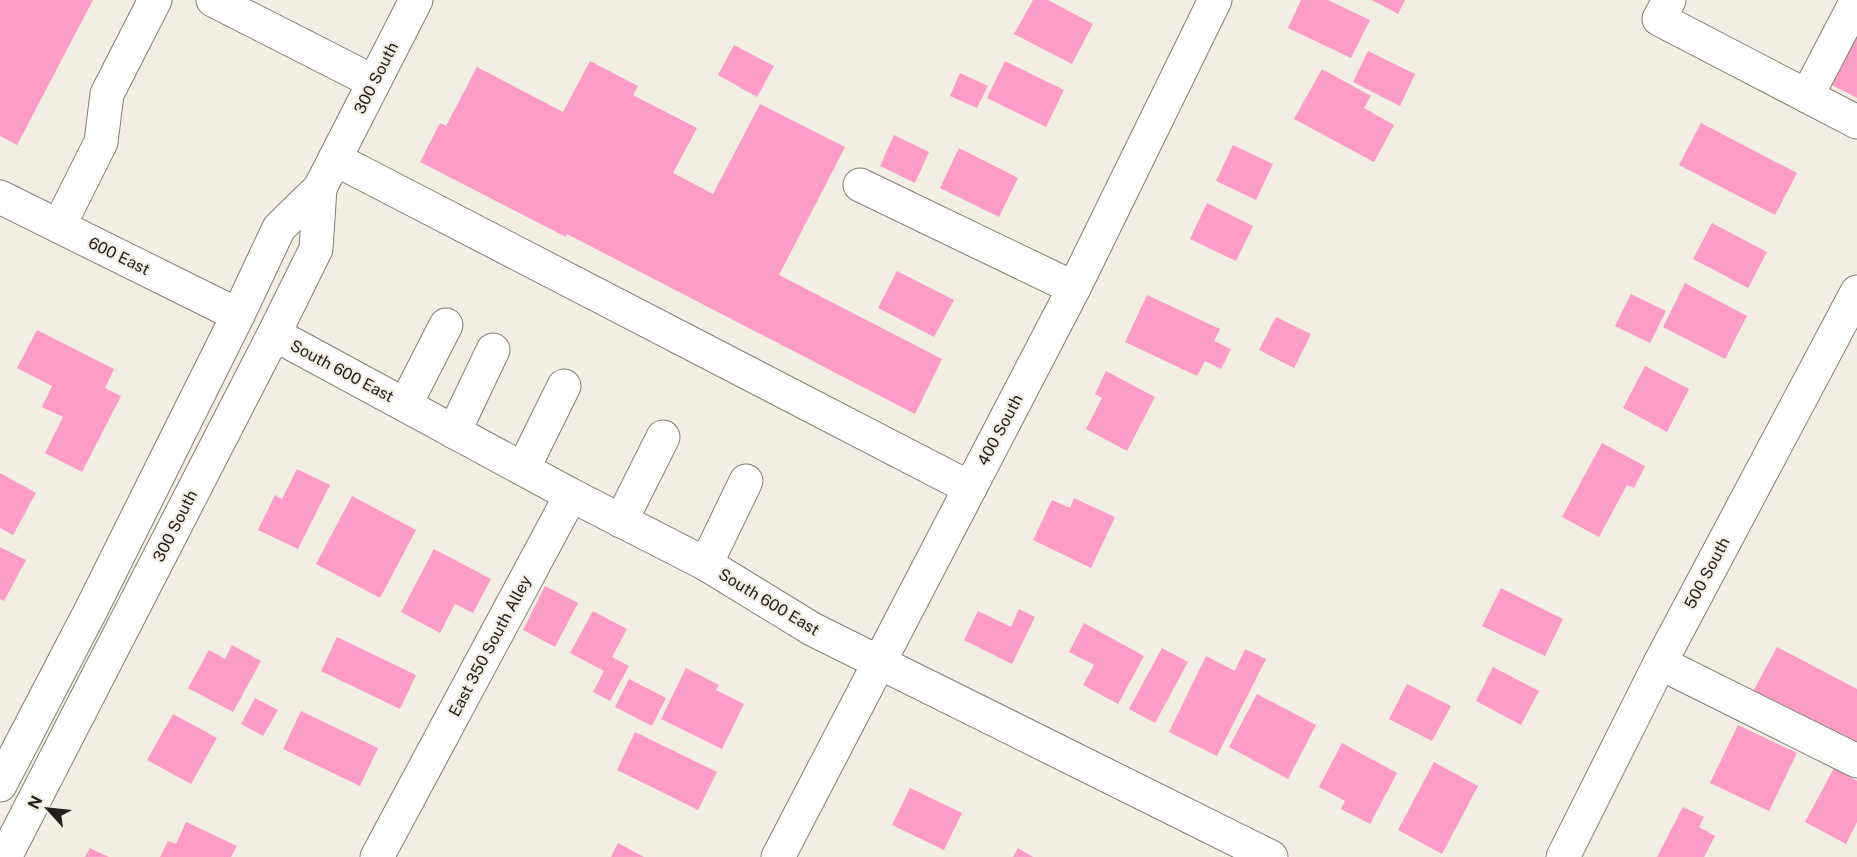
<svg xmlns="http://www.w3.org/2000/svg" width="1857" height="857" viewBox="0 0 1857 857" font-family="'Public Sans',sans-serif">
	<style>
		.building { fill: #fd9dc7 }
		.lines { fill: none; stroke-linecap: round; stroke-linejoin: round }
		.minor-casing { stroke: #847f76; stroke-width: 35 }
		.major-casing { stroke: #847f76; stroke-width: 35 }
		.minor { stroke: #fff; stroke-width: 33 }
		.major { stroke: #fff; stroke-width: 33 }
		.labels { text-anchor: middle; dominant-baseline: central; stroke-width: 4.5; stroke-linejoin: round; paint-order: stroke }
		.street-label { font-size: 16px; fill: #23211d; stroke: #f3eee3 }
	</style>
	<rect width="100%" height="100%" fill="#f3eee3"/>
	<g class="building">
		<path d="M0,0H93L17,145L0,136Z"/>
		<path d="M1033,0H1048L1093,24L1072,64L1014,34Z"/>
		<path d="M1301,0H1328L1370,20L1351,58L1288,28Z"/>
		<path d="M1372,0H1405L1398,14Z"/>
		<path d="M1857,27V98L1828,83Z"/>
		<path d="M734,45L774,66L757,97L718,75Z"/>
		<path d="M1368,51L1415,74L1400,106L1353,82Z"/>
		<path d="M590,61L638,86L633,95L697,128L673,173L713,194L760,104L845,147L779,275L942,359L915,414L567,234L566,237L420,162L440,123L446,126L477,67L563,112Z"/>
		<path d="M1005,61L1064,90L1046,127L987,98Z"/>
		<path d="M1322,69L1371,96L1364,108L1394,125L1374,162L1294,119Z"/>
		<path d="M960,73L988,86L977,108L950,96Z"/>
		<path d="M1701,123L1797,173L1775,215L1679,165Z"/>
		<path d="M894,135L929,152L915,183L880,166Z"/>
		<path d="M1233,145L1273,164L1256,200L1216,181Z"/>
		<path d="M959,148L1018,178L999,217L940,188Z"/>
		<path d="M1207,203L1253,226L1236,261L1190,239Z"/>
		<path d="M1712,223L1767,252L1748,288L1693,259Z"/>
		<path d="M897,271L954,300L934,337L878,308Z"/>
		<path d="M1685,283L1747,316L1725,359L1663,327Z"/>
		<path d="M1631,294L1666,311L1650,343L1615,326Z"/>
		<path d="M1147,295L1220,329L1214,341L1231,349L1221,369L1205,361L1197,376L1125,342Z"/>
		<path d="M1276,317L1311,334L1294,368L1259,350Z"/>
		<path d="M37,330L114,369L105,388L121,396L82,472L45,453L63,417L42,407L52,386L17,368Z"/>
		<path d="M1645,366L1689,389L1667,432L1623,408Z"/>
		<path d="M1106,371L1155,397L1127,451L1086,429L1102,398L1095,394Z"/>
		<path d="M1602,443L1645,466L1634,488L1627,485L1599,537L1562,517Z"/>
		<path d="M297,469L330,485L298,549L258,530L275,495L282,499Z"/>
		<path d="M0,473L36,493L13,535L0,528Z"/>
		<path d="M352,496L416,530L380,598L316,564Z"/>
		<path d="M1074,498L1115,517L1091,568L1033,540L1052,500L1070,508Z"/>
		<path d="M0,547L26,560L4,601L0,599Z"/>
		<path d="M434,549L491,579L473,613L455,604L440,633L401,612Z"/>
		<path d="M545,586L578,603L555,647L523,630Z"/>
		<path d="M1501,588L1563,619L1545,656L1482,626Z"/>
		<path d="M1019,609L1035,617L1012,664L964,640L978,611L1011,627Z"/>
		<path d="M593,611L627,629L612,657L629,666L610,701L593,692L604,671L570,653Z"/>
		<path d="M1084,623L1144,656L1118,704L1083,685L1094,665L1069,652Z"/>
		<path d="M337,637L416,675L400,709L321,671Z"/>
		<path d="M232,645L261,661L233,712L188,688L209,650L225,659Z"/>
		<path d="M1777,647L1857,689V754L1750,697Z"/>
		<path d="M1162,648L1188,662L1155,723L1129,709Z"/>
		<path d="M1245,649L1266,659L1217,756L1169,732L1206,656L1235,671Z"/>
		<path d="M1493,667L1539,691L1521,725L1476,701Z"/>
		<path d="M686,668L719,685L716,690L744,704L722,749L661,719Z"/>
		<path d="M629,679L666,698L652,726L615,707Z"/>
		<path d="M1407,684L1451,706L1432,741L1389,719Z"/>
		<path d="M1257,694L1316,725L1288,779L1229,747Z"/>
		<path d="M255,698L278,710L263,736L241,724Z"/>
		<path d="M301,711L378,748L360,786L283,749Z"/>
		<path d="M173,714L217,738L191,784L147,760Z"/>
		<path d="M1738,725L1797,753L1769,811L1710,783Z"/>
		<path d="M635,732L717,772L698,810L617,770Z"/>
		<path d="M1342,743L1397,773L1370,824L1341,809L1345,801L1319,787Z"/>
		<path d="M1434,762L1478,786L1442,854L1398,830Z"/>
		<path d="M1834,768L1857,781V822L1846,844L1805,822Z"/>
		<path d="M910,788L962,813L944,850L892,825Z"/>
		<path d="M1683,807L1704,817L1699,827L1715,836L1704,857H1657Z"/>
		<path d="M186,822L237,846L231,857H160L168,841L176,844Z"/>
		<path d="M618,843L644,857H611Z"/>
		<path d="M90,848L109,857H85Z"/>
		<path d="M1018,848L1033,857H1013Z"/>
	</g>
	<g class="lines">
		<defs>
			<g id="minor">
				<path d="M213,0L374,82"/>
				<path d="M1669,0L1659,19L1857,122"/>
				<path d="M1807,96L1857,0"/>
				<path d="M335,159L970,488"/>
				<path d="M860,185L1074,288"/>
				<path d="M0,197L238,315"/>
				<path d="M59,226L101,142L107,94L155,0"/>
				<path d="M274,334L571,495L706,564L812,629L1271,857"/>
				<path d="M405,405L446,325"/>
				<path d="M454,432L493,350"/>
				<path d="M523,469L564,386"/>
				<path d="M621,521L663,437"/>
				<path d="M706,564L746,481"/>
				<path d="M1660,663L1857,761"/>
				<path d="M377,857L571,495"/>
				<path d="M778,857L1074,288L1215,0"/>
				<path d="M1563,857L1660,663L1857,292"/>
			</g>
			<g id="major">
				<path d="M0,785L91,610L238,315L279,228L320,188L416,0"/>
				<path d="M5,857L274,334L316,249L320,188"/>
			</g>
		</defs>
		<use href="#minor" class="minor-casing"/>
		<use href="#major" class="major-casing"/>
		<use href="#minor" class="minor"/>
		<use href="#major" class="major"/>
	</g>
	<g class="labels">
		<g class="street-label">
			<text transform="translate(376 78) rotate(-63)">300 South</text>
			<text transform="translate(119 256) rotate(26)">600 East</text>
			<text transform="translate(342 371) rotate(28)">South 600 East</text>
			<text transform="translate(1000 430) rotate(-62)">400 South</text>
			<text transform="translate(175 526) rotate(-63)">300 South</text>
			<text transform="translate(1707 573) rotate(-62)">500 South</text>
			<text transform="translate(769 602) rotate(31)">South 600 East</text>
			<text transform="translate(490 646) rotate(-62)">East 350 South Alley</text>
		</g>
	</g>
	<g transform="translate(48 809) rotate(297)" stroke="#f3eee3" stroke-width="4.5" paint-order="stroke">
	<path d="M0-4.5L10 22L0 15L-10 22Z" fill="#23211d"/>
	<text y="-9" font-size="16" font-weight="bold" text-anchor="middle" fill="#23211d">N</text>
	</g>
</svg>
